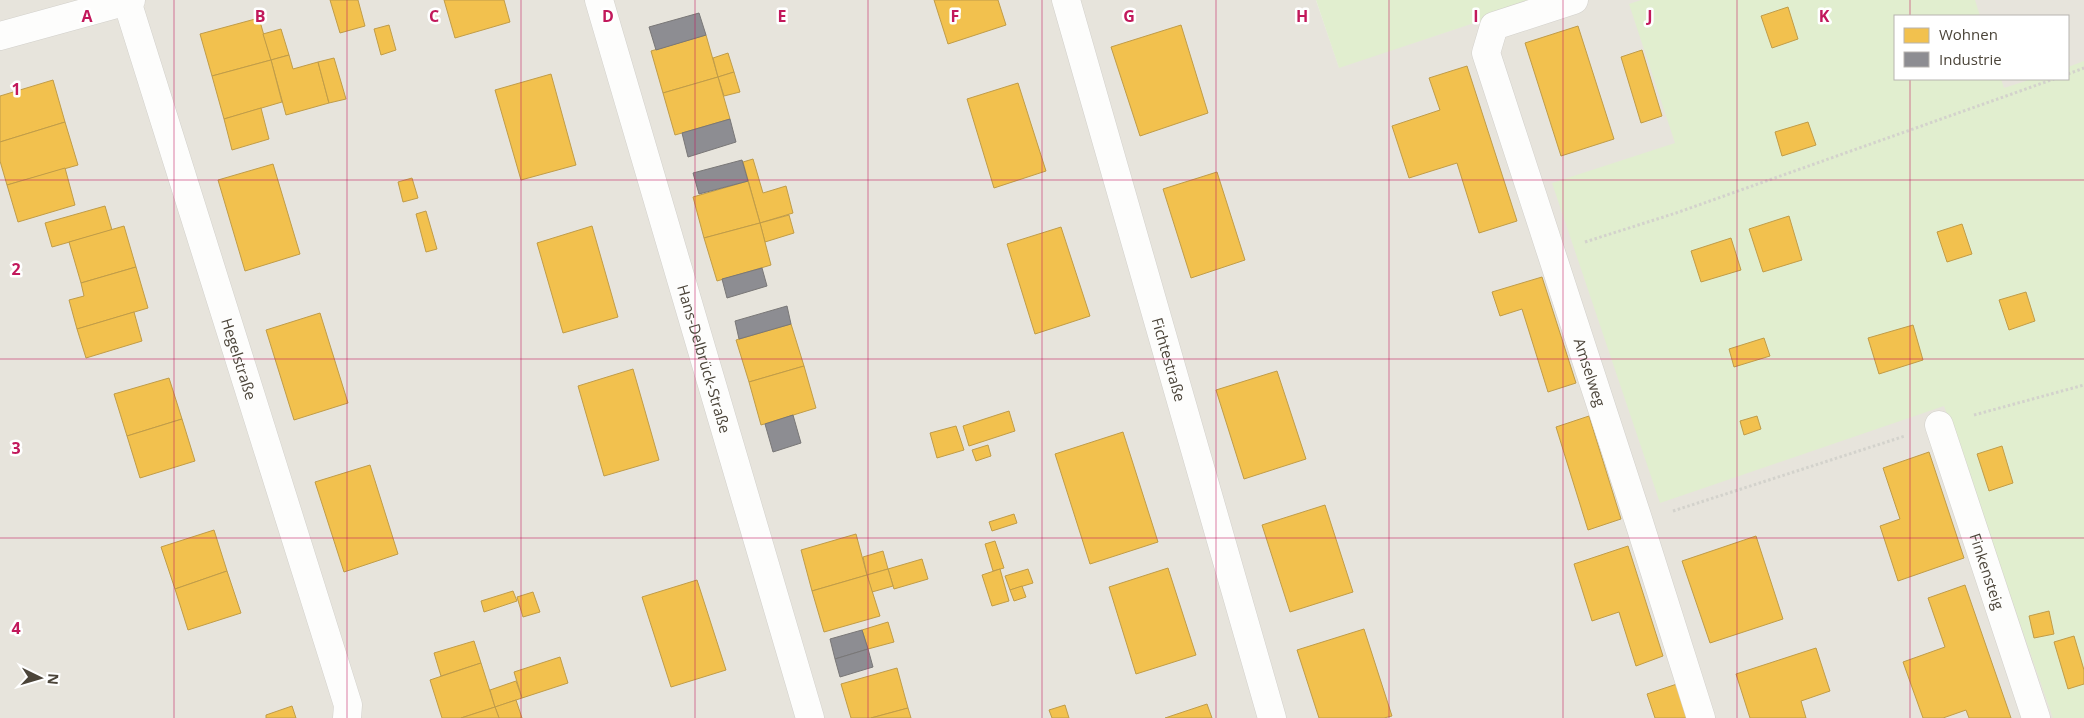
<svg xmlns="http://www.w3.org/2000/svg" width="2084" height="718" viewBox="0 0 2084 718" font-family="'Open Sans',sans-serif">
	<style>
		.residential { fill: #e7e4dc; fill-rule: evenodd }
		.green { fill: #e1eecf }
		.homes { fill: #f2c14e; stroke: #c09c48 }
		.industry { fill: #8d8d92; stroke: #797777 }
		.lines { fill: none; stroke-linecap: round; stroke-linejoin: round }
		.street-casing { stroke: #d2d0cb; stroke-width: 29 }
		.path { stroke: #d3d2cc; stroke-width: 3; stroke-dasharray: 2.5 2.5; stroke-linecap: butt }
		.street { stroke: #fdfdfc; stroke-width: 28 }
		.grid { fill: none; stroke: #c2185b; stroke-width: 1; stroke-opacity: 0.55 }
		.labels { text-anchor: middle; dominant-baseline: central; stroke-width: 5; stroke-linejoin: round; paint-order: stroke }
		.street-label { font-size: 15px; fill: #4b4439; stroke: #fff }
		.grid-label { font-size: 16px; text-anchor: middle; font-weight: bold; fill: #c2185b; stroke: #fff; stroke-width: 5; stroke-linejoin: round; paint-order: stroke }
	</style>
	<rect width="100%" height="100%" fill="#f4f2ee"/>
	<path class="residential" d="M0,0H1316L1339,67L1543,0H2084V718H0ZM1895,16H2068V79H1895Z"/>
	<g class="green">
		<path d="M1316,0H1543L1339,68Z"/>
		<path d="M1641,0H1975L1980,16H1895V79H2001L2004,88L2032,79H2068V67L2084,61V718H2053L1944,406L1660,503L1552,183L1675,143L1629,4Z"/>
	</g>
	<g class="homes">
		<path d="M330,0H358L365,26L340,33Z"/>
		<path d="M444,0H504L510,22L455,38Z"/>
		<path d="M934,0H998L1006,25L948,44Z"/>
		<path d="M1788,7L1798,39L1772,48L1761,16Z"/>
		<path d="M259,18L271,60L212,76L200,34Z"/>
		<path d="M389,25L396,50L381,55L374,29Z"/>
		<path d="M1181,25L1208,113L1140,136L1111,47Z"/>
		<path d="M1578,26L1614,139L1561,156L1525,43Z"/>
		<path d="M281,29L289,55L271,60L263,34Z"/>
		<path d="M706,35L718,77L663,93L651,51Z"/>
		<path d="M1642,50L1662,116L1641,123L1621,57Z"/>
		<path d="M728,53L734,72L718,77L713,58Z"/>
		<path d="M289,55L293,69L318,62L329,103L286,115L271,60Z"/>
		<path d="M334,58L346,99L329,103L318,62Z"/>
		<path d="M271,60L282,102L224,119L212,76Z"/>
		<path d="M1467,66L1517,221L1479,233L1457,163L1409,178L1392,126L1440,110L1429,78Z"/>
		<path d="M734,72L740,92L724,96L718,77Z"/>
		<path d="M551,74L576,165L521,180L495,90Z"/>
		<path d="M718,77L730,119L675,135L663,93Z"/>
		<path d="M53,80L65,122L0,142V96Z"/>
		<path d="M1018,83L1046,171L994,188L967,99Z"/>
		<path d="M261,108L269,139L232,150L224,119Z"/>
		<path d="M65,122L78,165L7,185L0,161V142Z"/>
		<path d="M1808,122L1816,145L1782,156L1775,132Z"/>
		<path d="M753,159L763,193L786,186L793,213L760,223L743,162Z"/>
		<path d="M273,164L300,254L245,271L218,180Z"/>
		<path d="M65,168L75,205L18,222L7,185Z"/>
		<path d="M1217,172L1245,260L1191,278L1163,189Z"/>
		<path d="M412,178L418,198L403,202L398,182Z"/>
		<path d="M748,181L760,223L704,238L693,197Z"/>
		<path d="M105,206L112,230L52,247L45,223Z"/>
		<path d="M426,211L437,249L426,252L416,214Z"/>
		<path d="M789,215L794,233L765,242L760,223Z"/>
		<path d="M1789,216L1802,260L1763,272L1749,229Z"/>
		<path d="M760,223L771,265L717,281L704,238Z"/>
		<path d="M1962,224L1972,254L1947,262L1937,232Z"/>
		<path d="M124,226L136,267L81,283L69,242Z"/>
		<path d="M592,226L618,317L563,333L537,243Z"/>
		<path d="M1061,227L1090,316L1035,334L1007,244Z"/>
		<path d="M1731,238L1741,270L1701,282L1691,251Z"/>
		<path d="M136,267L148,308L77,329L69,300L84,296L81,283Z"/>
		<path d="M1542,277L1576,383L1548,392L1522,309L1500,316L1492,292Z"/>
		<path d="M2026,292L2035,321L2009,330L1999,300Z"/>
		<path d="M134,312L142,341L86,358L77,329Z"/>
		<path d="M320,313L348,403L294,420L266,330Z"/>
		<path d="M791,324L804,366L749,382L736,340Z"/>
		<path d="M1913,325L1923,360L1879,374L1868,338Z"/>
		<path d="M1764,338L1770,356L1734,367L1729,349Z"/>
		<path d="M804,366L816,408L761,425L749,382Z"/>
		<path d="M633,369L659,460L604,476L578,386Z"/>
		<path d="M1277,371L1306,459L1244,479L1216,390Z"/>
		<path d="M169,378L182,419L127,436L114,394Z"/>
		<path d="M1009,411L1015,431L969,446L963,426Z"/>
		<path d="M1589,416L1621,519L1588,530L1556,427Z"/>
		<path d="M1757,416L1761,429L1744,435L1740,421Z"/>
		<path d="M182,419L195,461L140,478L127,436Z"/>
		<path d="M956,426L964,450L937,458L930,433Z"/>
		<path d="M1123,432L1158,542L1090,564L1055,454Z"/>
		<path d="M988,445L991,456L976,461L972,450Z"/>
		<path d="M2002,446L2013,483L1989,491L1977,454Z"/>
		<path d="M1929,452L1964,558L1898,581L1880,526L1900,519L1883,468Z"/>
		<path d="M370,465L398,554L344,572L315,482Z"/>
		<path d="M1325,505L1353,592L1290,612L1262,525Z"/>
		<path d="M1014,514L1017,523L992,531L989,522Z"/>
		<path d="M214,530L227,571L175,589L161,547Z"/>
		<path d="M856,534L867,575L812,591L801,550Z"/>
		<path d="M1756,536L1783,619L1710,643L1682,561Z"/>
		<path d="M995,541L1004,568L993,571L985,544Z"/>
		<path d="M1628,546L1663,656L1636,666L1619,612L1592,621L1574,564Z"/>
		<path d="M883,551L888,569L867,575L863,557Z"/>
		<path d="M922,559L928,579L894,589L888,569Z"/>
		<path d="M1168,568L1196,655L1136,674L1109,587Z"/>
		<path d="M888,569L893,586L872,592L867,575Z"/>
		<path d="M1000,569L1009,601L992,606L982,575Z"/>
		<path d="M1028,569L1033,583L1010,590L1005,576Z"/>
		<path d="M227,571L241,613L188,630L175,589Z"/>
		<path d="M867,575L880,616L824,632L812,591Z"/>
		<path d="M697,580L726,670L671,687L642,597Z"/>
		<path d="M1965,585L2011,718H1969L1966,710L1943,718H1923L1903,662L1945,647L1928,598Z"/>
		<path d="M1022,586L1026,597L1014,601L1010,590Z"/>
		<path d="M513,591L517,601L484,612L481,601Z"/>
		<path d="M533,592L540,612L523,617L517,597Z"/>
		<path d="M2049,611L2054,634L2034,638L2029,616Z"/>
		<path d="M888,622L894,642L868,649L862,630Z"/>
		<path d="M1364,629L1392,716L1384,718H1319L1297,650Z"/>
		<path d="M2074,636L2084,670V684L2068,689L2054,642Z"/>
		<path d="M474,641L481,663L441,676L434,653Z"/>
		<path d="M1816,648L1830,691L1801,701L1806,718H1750L1736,674Z"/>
		<path d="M560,657L568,683L522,698L514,672Z"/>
		<path d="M481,663L495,707L461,718H442L430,680Z"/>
		<path d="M897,668L908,708L871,718H851L841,684Z"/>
		<path d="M516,681L522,698L495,707L490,690Z"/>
		<path d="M1677,684L1688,718H1655L1647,694Z"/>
		<path d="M516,700L522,718H499L495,707Z"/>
		<path d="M1207,704L1212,718H1165Z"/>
		<path d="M1065,705L1069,718H1052L1049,710Z"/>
		<path d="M292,706L296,718H266V715Z"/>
		<path d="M495,707L499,718H461Z"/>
		<path d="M908,708L911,718H871Z"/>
	</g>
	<g class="industry">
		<path d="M699,13L706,35L656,50L649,27Z"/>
		<path d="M730,119L736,142L688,157L682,133Z"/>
		<path d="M742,160L748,181L699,194L693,173Z"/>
		<path d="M762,268L767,286L727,298L722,279Z"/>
		<path d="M787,306L791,324L739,339L735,321Z"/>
		<path d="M793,415L801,443L773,452L765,424Z"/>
		<path d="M862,630L868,649L835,659L830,639Z"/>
		<path d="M868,649L873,667L840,677L835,659Z"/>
	</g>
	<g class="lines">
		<defs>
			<g id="street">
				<path id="s1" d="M599,0L810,718"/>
				<path id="s2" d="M1066,0L1272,718"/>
				<path id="s3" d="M1574,0L1494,26L1486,53L1639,522L1701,718"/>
				<path id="s4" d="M127,1L348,705L347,718"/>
				<path d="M0,36L131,0"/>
				<path id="s5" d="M1939,425L2036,718"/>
			</g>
		</defs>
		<use href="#street" class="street-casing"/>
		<g class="path">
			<path d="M2068,74L2084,68"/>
			<path d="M1585,242L1676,213L2054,79"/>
			<path d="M1974,415L2084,385"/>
			<path d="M1673,511L1905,436"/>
		</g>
		<use href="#street" class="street"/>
	</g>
	<path class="grid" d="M174,0V718M347,0V718M521,0V718M695,0V718M868,0V718M1042,0V718M1216,0V718M1389,0V718M1563,0V718M1737,0V718M1910,0V16M1910,79V718M0,180H2084M0,359H2084M0,538H2084"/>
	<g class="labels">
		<g class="street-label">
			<text stroke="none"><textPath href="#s4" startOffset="375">Hegelstraße</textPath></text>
			<text stroke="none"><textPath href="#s1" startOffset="374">Hans-Delbrück-Straße</textPath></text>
			<text stroke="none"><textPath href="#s2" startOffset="374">Fichtestraße</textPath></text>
			<text stroke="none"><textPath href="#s3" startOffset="448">Amselweg</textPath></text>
			<text stroke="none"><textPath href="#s5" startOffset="154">Finkensteig</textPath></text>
		</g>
	</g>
	<g class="grid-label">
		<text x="87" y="22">A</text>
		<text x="260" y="22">B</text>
		<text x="434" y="22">C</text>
		<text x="608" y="22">D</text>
		<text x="782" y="22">E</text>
		<text x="955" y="22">F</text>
		<text x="1129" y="22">G</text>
		<text x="1302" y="22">H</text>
		<text x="1476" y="22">I</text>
		<text x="1650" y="22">J</text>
		<text x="1824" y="22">K</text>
		<text x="16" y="95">1</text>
		<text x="16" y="275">2</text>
		<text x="16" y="454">3</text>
		<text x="16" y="634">4</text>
	</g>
	<rect x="1894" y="15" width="175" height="65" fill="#ffffff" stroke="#b7b4b0"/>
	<rect x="1904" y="28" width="25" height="15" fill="#f2c14e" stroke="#b7b4b0"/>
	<text x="1939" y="40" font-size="15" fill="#4b4439">Wohnen</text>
	<rect x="1904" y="52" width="25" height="15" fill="#8d8d92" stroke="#b7b4b0"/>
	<text x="1939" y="65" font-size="15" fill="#4b4439">Industrie</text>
	<g transform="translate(40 678) rotate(95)" stroke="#ffffff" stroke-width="4" paint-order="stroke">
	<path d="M0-4L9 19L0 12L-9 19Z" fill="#4b4439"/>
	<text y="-8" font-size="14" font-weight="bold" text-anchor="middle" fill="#4b4439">N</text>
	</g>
</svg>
